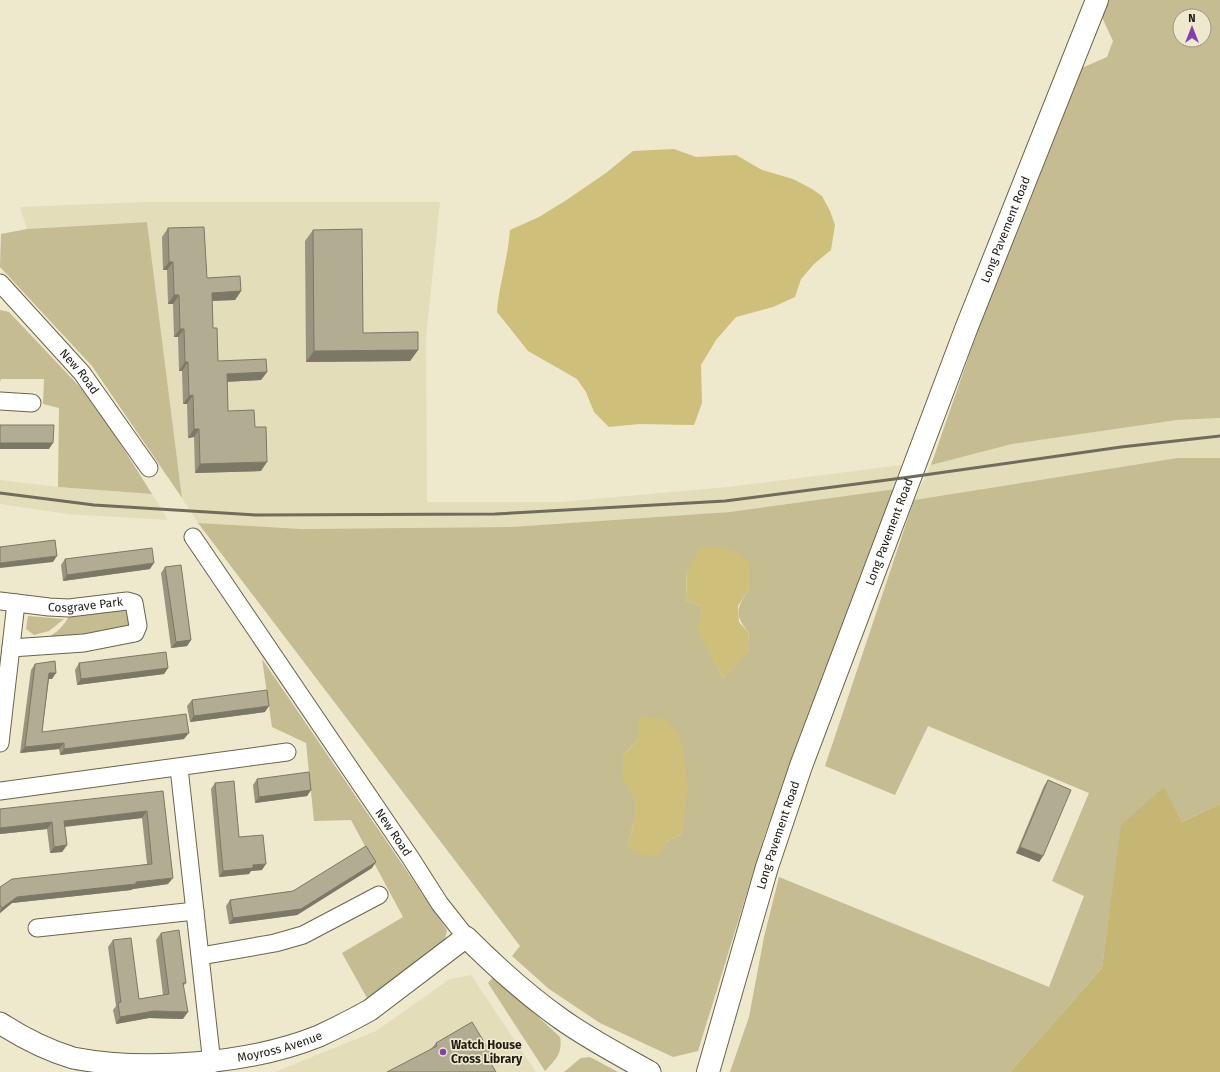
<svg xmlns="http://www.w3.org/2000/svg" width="1220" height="1072" viewBox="0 0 1220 1072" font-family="'Fira Sans',sans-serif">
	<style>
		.built { fill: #e4ddba }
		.green { fill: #c5bc91; fill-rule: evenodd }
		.forest { fill: #c5b673 }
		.water { fill: #cebf7b }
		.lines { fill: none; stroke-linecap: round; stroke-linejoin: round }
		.minor-casing { stroke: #69644b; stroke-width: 19 }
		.tertiary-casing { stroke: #69644b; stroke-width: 23 }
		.secondary-casing { stroke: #69644b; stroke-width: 24 }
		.minor { stroke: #fff; stroke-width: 17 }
		.tertiary { stroke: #fff; stroke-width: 21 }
		.secondary { stroke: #fff; stroke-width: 22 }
		.rail { stroke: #706c5b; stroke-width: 3 }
		.wall { fill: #98947e }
		.shaded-wall { fill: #7c7866 }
		.building { fill: #b1ac92; stroke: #7c7866 }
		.poi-dot { fill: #813fb3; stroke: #eee8cc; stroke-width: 1.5 }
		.labels { text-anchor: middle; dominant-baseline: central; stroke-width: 3.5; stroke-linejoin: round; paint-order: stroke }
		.street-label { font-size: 12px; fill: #1f1d13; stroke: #eee8cc }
		.poi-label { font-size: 12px; font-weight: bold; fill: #1f1d13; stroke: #eee8cc; text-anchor: start }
	</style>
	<rect width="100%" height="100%" fill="#eee8cc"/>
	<g class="built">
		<path d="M144,202H440L426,338L427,502H561L728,487L902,465L896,489L730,512L511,527L302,529L198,523L182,498L147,222L27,229L20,207Z"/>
		<path d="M1220,418V458H1176L914,500L931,465L1012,444L1177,420Z"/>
		<path d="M0,480L58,487L152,494L168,520L68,514L0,504Z"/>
		<path d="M471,975L536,1072H275L376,1031L450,979Z"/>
	</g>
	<g class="green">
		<path d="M1108,0H1220V418L1177,420L1012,444L931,465L996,278L1077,70L1107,57L1113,41L1101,15ZM1180,16H1204V40H1180Z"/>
		<path d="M147,222L182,498L92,366L0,267L1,234L27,229Z"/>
		<path d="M0,310L9,312L94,402L152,494L58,487L59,408L43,404L44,379H1L0,382Z"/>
		<path d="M1177,458H1220V804L1182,822L1164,788L1122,825L1102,968L1010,1072H730L749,1017L764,937L779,877L1049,987L1084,896L1052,881L1089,793L928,726L895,795L825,766L914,500Z"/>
		<path d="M896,489L766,831L698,1051L673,1057L600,1023L549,989L512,956L520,946L198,523L302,529L511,527L730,512ZM687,569L750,587C738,607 732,613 749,633L747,653L723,678L698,629L702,607L686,600ZM638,740L682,834L666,842L627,847L635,820V800L623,755Z"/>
		<path d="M125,608L129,620L128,629L44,640C56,633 64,627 70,614Z"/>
		<path d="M28,616L64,619L49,631L34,635L26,629Z"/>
		<path d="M262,659L447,930L443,948L393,986L367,998L342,953L403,917L351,820L314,821L306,743L272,727Z"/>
		<path d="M494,976L560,1037C563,1053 555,1060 545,1071L488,983Z"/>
		<path d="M590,1057L618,1072H564L581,1058Z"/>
	</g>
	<path class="forest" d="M1164,787L1182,822L1220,804V1072H1010L1102,968L1121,825Z"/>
	<g class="water">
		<path d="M674,149L696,157L736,155L762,170L793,179L812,189L822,196L830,211L835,225L831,250L814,264L801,279L795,297L773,307L736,317L716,340L701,365L702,403L694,425L639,424L609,427L594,412L586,392L577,379L528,351L497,312C499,285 508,258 510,230L539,217L565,201L606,173L633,151Z"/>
		<path d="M701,547H726L749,561L750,587L738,606L739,622L749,633L747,654L723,678L697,629L702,607L686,600L687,569Z"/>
		<path d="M639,717L667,719L682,742L688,788L682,834L666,842L659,855H643L627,847L635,820V800L622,778L623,755L638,740Z"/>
	</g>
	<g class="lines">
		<defs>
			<g id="minor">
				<path id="s1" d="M0,283L82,373L149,468"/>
				<path d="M0,401L32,403"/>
				<path id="s2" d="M193,537L410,857L440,904L466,937"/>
				<path id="s3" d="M0,601L49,607L69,608L127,601L134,603L138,626L135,633L84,643L11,648"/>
				<path d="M0,743L16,603"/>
				<path d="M179,768L212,1064"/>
				<path d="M0,791L287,752"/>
				<path d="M37,928L195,911"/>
				<path d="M201,956L275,943L303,935L379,895"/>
			</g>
			<g id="tertiary">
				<path id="s4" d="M0,1023C23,1038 47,1050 73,1058C146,1072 250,1064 319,1036C336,1028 354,1019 370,1010L466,937C495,966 527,995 561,1019C589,1039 620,1055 650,1072"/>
			</g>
			<g id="secondary">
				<path id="s5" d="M708,1072L767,867L801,766L966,329L1097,0"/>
			</g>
		</defs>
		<use href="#minor" class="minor-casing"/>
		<use href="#tertiary" class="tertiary-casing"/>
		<use href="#secondary" class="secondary-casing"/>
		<use href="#minor" class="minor"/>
		<use href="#tertiary" class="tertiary"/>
		<use href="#secondary" class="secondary"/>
		<path class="rail" d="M0,493L94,505L256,515L495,514L725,501L910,477L1121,447L1220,436"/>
	</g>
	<g class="wall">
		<path d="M168,228L207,278L241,291L235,300L212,301L213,328L218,361L267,372L261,380L227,382L228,411L255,427L261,471L195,473L194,437L188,438L187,404H183L182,371H179L178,337H174L173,304H168L167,270H163L162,237Z"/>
		<path d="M313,230L363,333L418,350L410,361L306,362L305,241Z"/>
		<path d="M65,559L150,569L63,581L61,565Z"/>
		<path d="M165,567L191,640L187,646L171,648L161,573Z"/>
		<path d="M79,663L168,668L164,674L77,685L75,670Z"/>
		<path d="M35,664L52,679H49L42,732L184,739L60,755L59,749L20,753L31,670Z"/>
		<path d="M192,700L265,712L190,722L187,706Z"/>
		<path d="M257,779L311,790L307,796L255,803L253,785Z"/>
		<path d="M1048,780L1043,856L1039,862L1016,853L1044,786Z"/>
		<path d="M215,783L239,837L262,870L251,871L249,874L219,877L211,789Z"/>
		<path d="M163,791L168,884L133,889L131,890L12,903L0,913V887L147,864L142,818L65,827L67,845L62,852L50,853L47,829L0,834Z"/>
		<path d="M372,868L297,915L229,924L226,906L230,900L293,891Z"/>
		<path d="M161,933L186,983L183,986V1019L149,1018L116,1024L113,1010L116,1006L108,947L113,940L139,999L163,995L156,940Z"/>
		<path d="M436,1043L495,1060L492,1064L431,1049Z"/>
	</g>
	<g class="shaded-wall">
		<path d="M169,262H173L167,270H163Z"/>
		<path d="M241,291L235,300L206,301L212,293Z"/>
		<path d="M174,295H179L173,304H168Z"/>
		<path d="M180,329H184L178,337H174Z"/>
		<path d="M418,350L410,361L306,362L314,351Z"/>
		<path d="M185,362H188L182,371H179Z"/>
		<path d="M267,372L261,380L221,382L227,374Z"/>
		<path d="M193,395L187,404H183L189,396Z"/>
		<path d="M194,429H199L194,437L188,438Z"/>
		<path d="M0,443H53L49,449H0Z"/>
		<path d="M267,462L261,471L195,473L200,464Z"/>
		<path d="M57,556L53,562L0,568V563Z"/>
		<path d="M154,563L150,569L63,581L67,575Z"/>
		<path d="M191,640L187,646L171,648L176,642Z"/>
		<path d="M168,668L164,674L77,685L81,679Z"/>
		<path d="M49,673H56L52,679H45Z"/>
		<path d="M269,706L265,712L190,722L194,716Z"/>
		<path d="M189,733L184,739L60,755L64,749Z"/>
		<path d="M64,743L59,749L20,753L25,747Z"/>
		<path d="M311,790L307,796L255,803L259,797Z"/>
		<path d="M147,811L142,818L60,827L64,821Z"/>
		<path d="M52,822L47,829L0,834V828Z"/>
		<path d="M67,845L62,852L50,853L54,847Z"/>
		<path d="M1020,847L1043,856L1039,862L1016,853Z"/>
		<path d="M376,862L372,868L297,915L229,924L233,918Z"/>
		<path d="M266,864L262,870L251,871L249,874L219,877L223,871L253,865Z"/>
		<path d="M173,878L168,884L133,889L131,890L12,903L0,913V911L2,908L17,897Z"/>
		<path d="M154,1011L188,1012L183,1019L149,1018L116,1024L120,1017Z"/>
	</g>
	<g class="building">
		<path d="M204,227L207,278L240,276L241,291L212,293L213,328H217L218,361L266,359L267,372L227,374L228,411L254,410L255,427H266L267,462L200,464L199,429H194L193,395L189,396L188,362H185L184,329H180L179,295H174L173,262H169L168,228Z"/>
		<path d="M362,229L363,333L418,332V350L314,351L313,230Z"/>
		<path d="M0,425H54L53,443H0Z"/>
		<path d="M55,540L57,556L0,563V547Z"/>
		<path d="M152,548L154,563L67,575L65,559Z"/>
		<path d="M181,565L191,640L176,642L165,567Z"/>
		<path d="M166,652L168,668L81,679L79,663Z"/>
		<path d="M55,661L56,673H49L42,732L186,714L189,733L64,749V743L25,747L35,664Z"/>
		<path d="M267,690L269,706L194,716L192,700Z"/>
		<path d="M309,772L311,790L259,797L257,779Z"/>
		<path d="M1048,780L1071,790L1043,856L1020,847Z"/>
		<path d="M234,781L239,837L263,835L266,864L253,865V868L223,871L215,783Z"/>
		<path d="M163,791L173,878L136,882V884L17,897L2,908L0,905V887L12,879L152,864L147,811L64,821L67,845L54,847L52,822L0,828V809Z"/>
		<path d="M366,846L376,862L301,909L233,918L230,900L293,891Z"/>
		<path d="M179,930L186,983H183L188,1012L154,1011L120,1017L118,1003L121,1002L113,940L131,938L139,999L169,994L161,933Z"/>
		<path d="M472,1022L495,1060L490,1062L496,1072H387L437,1046L436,1043Z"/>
	</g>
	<circle class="poi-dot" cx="443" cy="1052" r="4"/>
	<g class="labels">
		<g class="street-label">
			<text stroke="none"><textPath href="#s5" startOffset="894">Long Pavement Road</textPath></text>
			<text stroke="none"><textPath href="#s1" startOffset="119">New Road</textPath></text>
			<text stroke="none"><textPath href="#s5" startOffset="570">Long Pavement Road</textPath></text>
			<text stroke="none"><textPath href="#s3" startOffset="86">Cosgrave Park</textPath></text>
			<text stroke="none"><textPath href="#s2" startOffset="357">New Road</textPath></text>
			<text stroke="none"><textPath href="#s5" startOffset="247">Long Pavement Road</textPath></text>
			<text stroke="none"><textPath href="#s4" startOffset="290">Moyross Avenue</textPath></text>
		</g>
		<g class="poi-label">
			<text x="451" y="1045">Watch House<tspan x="451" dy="14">Cross Library</tspan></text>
		</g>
	</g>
	<g transform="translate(1192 28)"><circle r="19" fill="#eee8cc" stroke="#9b9782"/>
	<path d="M0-3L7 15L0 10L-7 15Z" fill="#813fb3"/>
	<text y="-6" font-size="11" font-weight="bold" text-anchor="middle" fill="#1f1d13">N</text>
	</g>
</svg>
